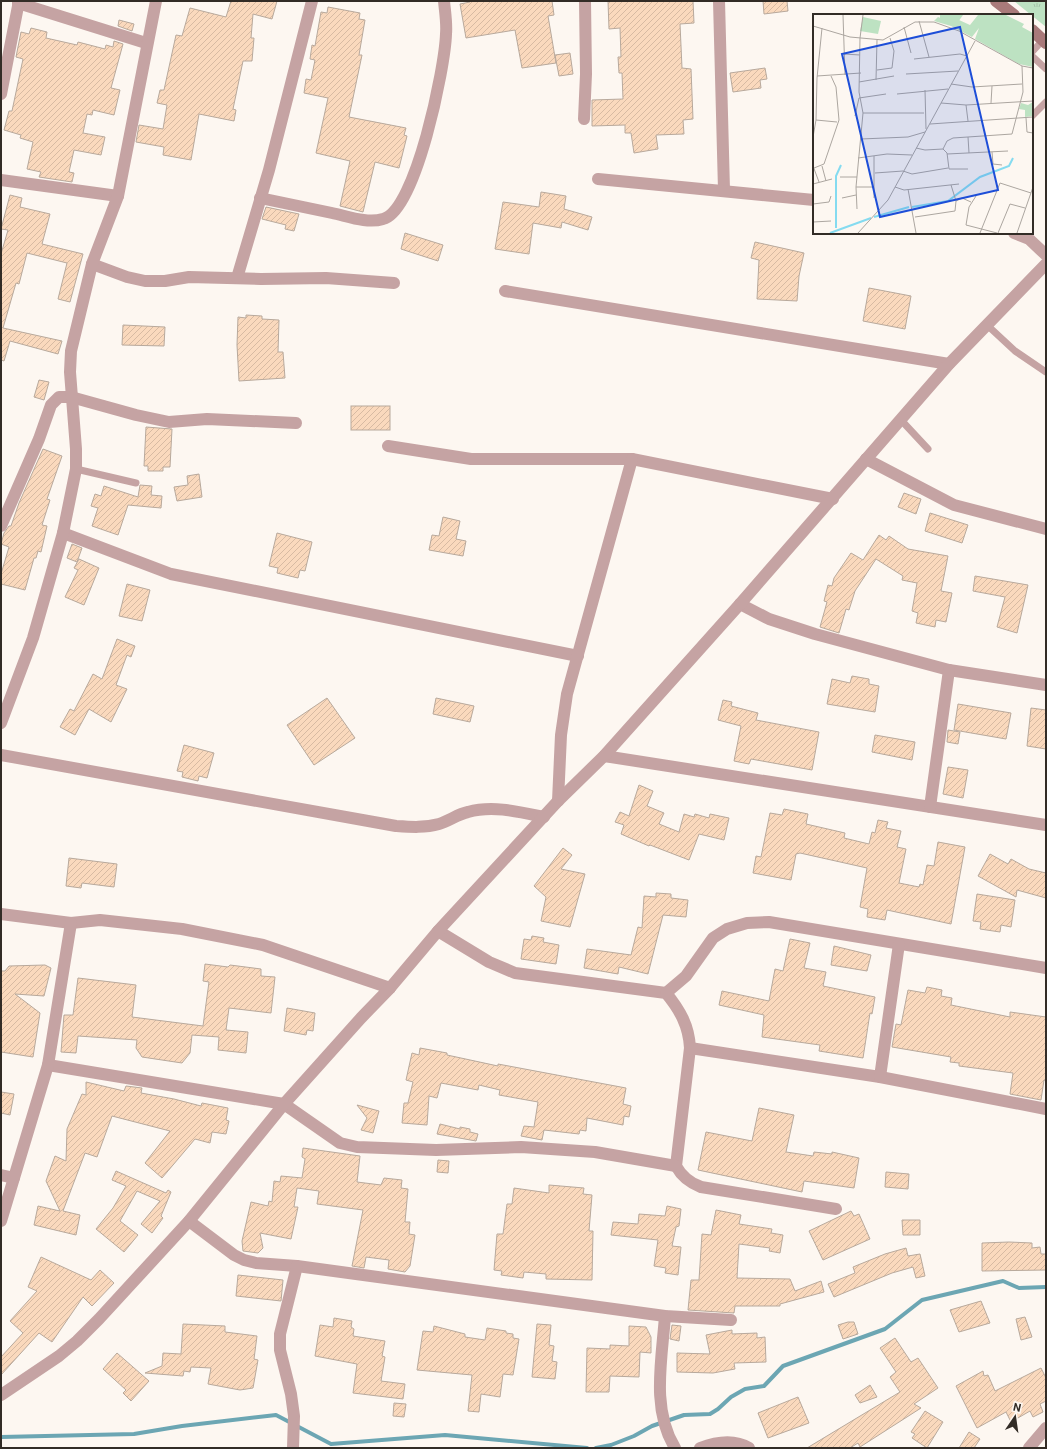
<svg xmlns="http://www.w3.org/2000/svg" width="1047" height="1449" viewBox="0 0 1047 1449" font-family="Roboto,sans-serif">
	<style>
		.grass { fill: url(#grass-tufts) }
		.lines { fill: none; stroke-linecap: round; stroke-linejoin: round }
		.stream { stroke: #6ca6b3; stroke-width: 4 }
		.building { fill: url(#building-hatch); stroke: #b8a99c }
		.lane { stroke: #c5a3a3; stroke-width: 7 }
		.street { stroke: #c5a3a3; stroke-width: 12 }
		.secondary { stroke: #a97a7a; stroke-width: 12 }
		.inset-river { fill: none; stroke: #85dbf0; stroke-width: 2 }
		.inset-road { fill: none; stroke: #aca6a0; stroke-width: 1 }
		.view { fill: #1d4ed8; fill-opacity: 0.15; stroke: #1d4ed8; stroke-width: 2 }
		.inset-edge { fill: none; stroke: #322c26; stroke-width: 2 }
	</style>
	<defs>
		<pattern id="grass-tufts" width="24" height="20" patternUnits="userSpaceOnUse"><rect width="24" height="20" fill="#bde2c2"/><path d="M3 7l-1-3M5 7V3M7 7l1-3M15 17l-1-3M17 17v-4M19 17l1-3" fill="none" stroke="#a3c2a7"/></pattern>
		<pattern id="building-hatch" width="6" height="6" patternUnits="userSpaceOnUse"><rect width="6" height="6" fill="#fad9bd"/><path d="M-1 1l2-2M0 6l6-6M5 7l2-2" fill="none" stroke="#d7baa2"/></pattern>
	</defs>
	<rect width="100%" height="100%" fill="#fdf7f1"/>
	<path class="grass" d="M1014,1H1046V27Z"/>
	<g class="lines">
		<g class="stream">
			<path d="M1,1437L134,1434L182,1426L276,1415L331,1444L445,1435L587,1448"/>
			<path d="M596,1448L611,1445L634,1436L652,1426L684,1415L710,1414L718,1409L731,1397L745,1389L764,1386L783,1366L885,1329L922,1300L1003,1281L1019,1288L1046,1287"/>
		</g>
	</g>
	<g class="building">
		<path d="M231,1H277L272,19L253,14L251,38H254L252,61H243L233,109L236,110L234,121L199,114L191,160L163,155L164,147L136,142L139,125L163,129L167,105L157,103L160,90H164L176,35L182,36L190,8L226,17Z"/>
		<path d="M470,1H552L554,15L548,16L556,63L522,68L515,30L466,38L460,4L470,2Z"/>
		<path d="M608,1H693L694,23L680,24L682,68L691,69L693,119L683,120L684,134L656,135L658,149L634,153L631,133H625V125L592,126V100L623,99L622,73H619L618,57H621L620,28L609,29Z"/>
		<path d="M763,1H787L788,11L764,14Z"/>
		<path d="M328,7L360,13L359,19L365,20L359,55H362L349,117L406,128L404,135L407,136L399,168L375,162L363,212L340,206L350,161L316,153L328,98L304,93L306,79L311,80L315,60L310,59L312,45L315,46L321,12L327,13Z"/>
		<path d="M119,20L134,24L132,31L118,26Z"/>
		<path d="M31,28L47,32L46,38L77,45L78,42L105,49L106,45L113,47L114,41L123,44L111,88L120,90L114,115L93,110L92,115L87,114L83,133L105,137L101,155L74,150L69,172L74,173L72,182L39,177L41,172L27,169L33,142L20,138L21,135L4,130L9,111H12L23,59L16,57L21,32L29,34Z"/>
		<path d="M570,53L573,74L559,76L555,55Z"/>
		<path d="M765,68L767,79L760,80L761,88L733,92L730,73Z"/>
		<path d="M541,192L566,196L564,209L592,217L588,230L562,222L561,228L533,223L529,254L495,249L503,202L539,207Z"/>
		<path d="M10,195L22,198L20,207L50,214L42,244L83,254L70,302L58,299L67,263L27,253L19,284L16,283L3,328L62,341L58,354L10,341L4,361L1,360V254L8,230L1,229Z"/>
		<path d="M266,207L299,214L294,231L285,229L286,225L262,219Z"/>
		<path d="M405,233L443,245L438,261L401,249Z"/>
		<path d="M755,242L804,253L799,276L797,301L757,299L759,260L751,258Z"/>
		<path d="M869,288L911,296L905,329L863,321Z"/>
		<path d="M246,315L262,316V319L279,320L278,352H283L285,378L239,381L237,345L238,317L246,318Z"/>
		<path d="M123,325L165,327L164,346L122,345Z"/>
		<path d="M39,380L49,382L44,400L34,397Z"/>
		<rect x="351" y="406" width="39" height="24"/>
		<path d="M146,427L172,429L170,467H163V471H148V466H144Z"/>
		<path d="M43,449L62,456L47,499L50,500L42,525L47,526L41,552L38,551L36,558H34L25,590L1,584V574L9,547L1,544L4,533L9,526H11L19,503Z"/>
		<path d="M199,474L202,497L177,501L174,487L188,485L187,476Z"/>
		<path d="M140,485L152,486L151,495L162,496L161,508L128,505L118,535L92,526L98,508L91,506L95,494L101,496L104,486L138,497Z"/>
		<path d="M904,493L921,499L916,514L898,507Z"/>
		<path d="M930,513L968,525L962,543L925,531Z"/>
		<path d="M443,517L460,521L456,539L466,541L463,556L429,550L432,535L439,536Z"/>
		<path d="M277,533L312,542L305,571L300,570L298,578L277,573L278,568L269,566Z"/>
		<path d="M879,535L886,540L889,536L908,549L948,556L941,591L952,593L946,622L936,620L935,627L916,623L918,613L912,611L917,583L902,580L903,576L876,559L855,591L849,610L846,609L839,633L820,627L827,602L824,601L828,585L832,586L834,578L851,553L863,560Z"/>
		<path d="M72,544L82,548L77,562L67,558Z"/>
		<path d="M79,559L99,568L84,605L65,597L78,570L74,568Z"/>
		<path d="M975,576L1028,585L1017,633L997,627L1005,597L973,591Z"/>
		<path d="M127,584L150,590L142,621L119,616Z"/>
		<path d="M117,639L135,646L131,657L127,655L116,685L127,689L111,722L89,709L75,735L60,727L70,709L74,711L93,674L102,679Z"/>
		<path d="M852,676L869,679V684L879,686L875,712L827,704L832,679L850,683Z"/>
		<path d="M327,698L355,738L314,765L287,725Z"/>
		<path d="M436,698L474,706L470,722L433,714Z"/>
		<path d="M723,700L732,702L731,706L758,713L756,720L819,732L812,770L751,759L749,764L734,761L741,726L718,720Z"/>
		<path d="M958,704L1011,713L1006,739L954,730Z"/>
		<path d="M1031,708L1046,710V749L1027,746Z"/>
		<path d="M948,730L960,732L958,744L947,742Z"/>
		<path d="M875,735L915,742L912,760L872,752Z"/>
		<path d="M184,745L214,753L207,778L199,776L198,781L182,777L183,772L177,771Z"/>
		<path d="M948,767L968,770L963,798L943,794Z"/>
		<path d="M639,785L653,791L647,806L664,813L659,824L679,832L684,814L694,817L695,814L709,818L710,814L729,818L724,840L699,834L689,860L650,845L649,846L621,834L624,825L615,822L620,812L629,816Z"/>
		<path d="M784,809L808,814L806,824L845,833L844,838L869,844L872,832L875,833L878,820L888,822L886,828L901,831L897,847L906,849L899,883L919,887L920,884L923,885L927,865L934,866L938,842L965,847L951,924L887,910L885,920L867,917L868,909L860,907L867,868L800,853L796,854L791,880L753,873L756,856L761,857L770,813L782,815Z"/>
		<path d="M563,848L572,855L561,869L585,874L570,927L541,921L546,897L534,886Z"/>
		<path d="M990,854L1008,864L1011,859L1029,869L1046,873V898L1017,890L1016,897L978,876Z"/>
		<path d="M69,858L117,864L114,887L82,883L81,888L66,886Z"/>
		<path d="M656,893L671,894V898L688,900L686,917L663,915L648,974L619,967L618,974L584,968L587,949L631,955L638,927L642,928L644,896L656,897Z"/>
		<path d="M977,894L1015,900L1011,927L1001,925L1000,932L980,929L981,922L973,921Z"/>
		<path d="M532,936L544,938L543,942L559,945L556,964L521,959L524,939L531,940Z"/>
		<path d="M790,939L810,943L804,968L826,972L823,986L875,997L872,1014L870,1013L863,1058L819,1051L820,1045L762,1037L764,1015L719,1005L722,991L769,1001L775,969L783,971Z"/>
		<path d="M834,946L871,955L867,971L831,965Z"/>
		<path d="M205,964L228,967L230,965L261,969V976L275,977L271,1013L229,1008L226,1030L248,1032L246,1053L218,1050L219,1037L192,1035L190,1053L182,1063L142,1057L136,1048L137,1040L78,1036L76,1053L61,1052L64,1015H73L78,978L136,985L132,1017L203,1026L209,982L203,981Z"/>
		<path d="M45,965L51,968L44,996L15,994L40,1013L33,1057L1,1052V971H5L9,966Z"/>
		<path d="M927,987L942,990L941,996L952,998L951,1005L1010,1017V1012L1046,1017V1081L1044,1080L1041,1100L1010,1094L1013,1073L959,1066V1063L950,1062L951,1057L892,1047L896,1024L901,1025L908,990L925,993Z"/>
		<path d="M287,1008L315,1013L313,1031L307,1030L306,1035L284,1031Z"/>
		<path d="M420,1048L447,1053V1055L498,1066V1064L626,1088L623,1104L631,1106L629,1117L624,1116L623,1125L587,1118L586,1131L580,1130L579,1134L544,1130L542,1140L521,1136L524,1126L534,1127L538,1102L499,1095L500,1090L479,1085L478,1090L441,1083L437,1098L429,1096L427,1125L402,1123L404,1103H408L413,1082L406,1080L412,1053L419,1055Z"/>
		<path d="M86,1082L124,1091L126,1086L142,1088L141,1093L174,1099L201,1106L202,1103L228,1108L226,1120L229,1121L226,1134L212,1132L210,1143L195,1139L162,1178L145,1163L170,1131L112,1116L97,1157L85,1153L63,1211L80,1215L76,1235L34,1225L38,1206L60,1211L46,1181L55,1156L66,1161L67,1129L82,1094L86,1095Z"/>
		<path d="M1,1092L14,1094L10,1115L1,1113Z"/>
		<path d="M357,1105L379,1111L373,1133L361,1130L367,1118Z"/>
		<path d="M759,1108L794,1115L786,1152L813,1156L814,1152L832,1154V1152L859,1158L854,1188L804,1181L802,1192L698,1170L706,1132L752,1141Z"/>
		<path d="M440,1124L460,1129V1127L470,1129V1132L478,1134L476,1141L437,1134Z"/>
		<path d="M303,1148L360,1156L357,1182L381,1185L384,1178L402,1180L401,1188L408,1189L405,1222H410L409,1234L415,1235L410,1266L405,1272L388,1269L389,1260L366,1257L364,1268L352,1266L363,1210L317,1204L319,1191L297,1188L294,1207H298L291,1239L260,1233L263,1248L258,1253L243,1251L242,1241L251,1202L268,1206L269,1201L272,1202L274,1181L280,1182L281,1176L302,1178L305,1159L302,1157Z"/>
		<path d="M438,1160L449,1161L448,1173L437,1172Z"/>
		<path d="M116,1171L166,1193L168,1190L171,1192L161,1216L163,1218L152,1233L141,1224L160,1201L137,1191L120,1221L138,1235L124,1252L96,1229L113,1208L126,1186L112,1180Z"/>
		<path d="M886,1172L909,1174L908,1189L885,1187Z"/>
		<path d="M549,1185L584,1188L583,1194L592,1195L589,1231H593L592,1280L546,1279V1274L524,1272L523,1278L501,1275L502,1271L494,1270L497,1234H503L507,1204H512L514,1188L549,1193Z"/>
		<path d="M667,1206L681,1209L679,1226L676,1227L672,1246L681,1247L678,1275L665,1273L666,1268L654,1266L658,1240L611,1235L613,1222L638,1224L639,1214L665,1216Z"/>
		<path d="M716,1210L741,1215L739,1224L772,1229L771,1233L783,1235L780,1253L769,1251L770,1248L739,1244L737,1278L790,1279L795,1291L821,1281L824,1292L780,1304V1306H735L734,1313L688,1310L691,1280H699L702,1234L711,1235Z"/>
		<path d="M851,1211L854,1216L859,1214L870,1239L823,1260L809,1231Z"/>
		<path d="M902,1220H920V1235H903Z"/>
		<path d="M1009,1242L1032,1243V1248L1040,1247L1041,1254H1046V1270L982,1271V1243Z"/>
		<path d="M906,1248L908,1256L920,1254L925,1276L916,1278L913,1267L892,1273L834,1297L828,1284L855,1273L853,1267L885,1254Z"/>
		<path d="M41,1257L91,1280L100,1270L114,1283L92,1306L83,1297L52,1342L39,1333L1,1375V1357L23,1333L10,1321L37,1291L28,1287Z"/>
		<path d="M238,1275L283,1280L281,1301L236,1296Z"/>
		<path d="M981,1301L990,1323L959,1332L950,1310Z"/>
		<path d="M1025,1317L1032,1337L1021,1340L1016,1319Z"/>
		<path d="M334,1318L352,1321L351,1327L354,1329L353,1336L385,1341L382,1356L385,1357L381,1381L405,1384L403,1399L353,1393L357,1364L315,1356L320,1325L333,1327Z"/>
		<path d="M848,1322H854L858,1334L843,1339L838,1325Z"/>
		<path d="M183,1324L225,1326V1332L257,1336L254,1359L258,1360L253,1388L240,1390L208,1384L211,1368L191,1367L190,1372L184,1371L183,1376L145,1373L162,1366L163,1353L181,1354Z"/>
		<path d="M537,1324L551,1325L549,1345L554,1346L552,1361L557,1362L555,1379L532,1377Z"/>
		<path d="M672,1325L681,1326L679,1341L670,1339Z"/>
		<path d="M434,1326L465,1334V1337L485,1340L487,1328L506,1331V1333L513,1334V1338L519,1339L513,1375L503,1374L500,1397L481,1394L479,1412L468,1411L472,1375L417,1370L423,1331L433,1332Z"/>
		<path d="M629,1326L646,1327L651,1337V1353L640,1352L639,1377L610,1376L609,1392H586L587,1348L610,1349V1345L629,1346Z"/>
		<path d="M732,1330V1334L757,1333V1338L765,1337L766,1362L734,1363L735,1369L713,1373L677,1372V1353L710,1354L706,1335Z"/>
		<path d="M895,1338L911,1362L918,1358L938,1388L914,1404L921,1408L860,1447L858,1443L850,1448H807L900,1392L890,1377L896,1372L880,1348Z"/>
		<path d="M117,1353L149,1381L131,1401L123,1393L126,1390L103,1369Z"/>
		<path d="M1041,1368L1046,1378V1401L1040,1404L1043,1412L1033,1417L1030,1411L1011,1422L1006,1412L977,1428L956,1386L983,1371L984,1376L988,1375L995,1391Z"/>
		<path d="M870,1385L877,1397L860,1403L855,1395Z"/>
		<path d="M798,1397L809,1423L768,1438L758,1413Z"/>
		<path d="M394,1403L406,1404L404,1417L393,1416Z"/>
		<path d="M925,1411L943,1422L927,1448L912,1438L915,1434L911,1432Z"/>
		<path d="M969,1432L980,1439L974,1448H959Z"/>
	</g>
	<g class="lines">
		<g class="lane">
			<path d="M1032,52L1043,40"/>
			<path d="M1032,56L1046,69"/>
			<path d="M1032,116L1046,102"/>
			<path d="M987,325L1015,351L1046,372"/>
			<path d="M901,420L928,449"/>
			<path d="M76,469L136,483"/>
		</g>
		<g class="street">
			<path d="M719,1L724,190"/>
			<path d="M18,3L146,43"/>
			<path d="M1,94L19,1"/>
			<path d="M584,119L586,74L585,1"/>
			<path d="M598,179L814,200"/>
			<path d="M1,180L118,196"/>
			<path d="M260,198C284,203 308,208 332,213C347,216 367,224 383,219C416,211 445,67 446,34C447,23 445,12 444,1"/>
			<path d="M1014,233L1029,239L1046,255"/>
			<path d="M92,264L127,277L145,281H165L189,277L261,279L326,278L394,283"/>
			<path d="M237,278L269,170L312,1"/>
			<path d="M505,291L949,364"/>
			<path d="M388,446L471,459H632L833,499"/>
			<path d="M866,459L954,505L1046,529"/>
			<path d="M1,526L39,439L51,405L59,397H71L136,415L169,422L207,419L296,423"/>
			<path d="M63,533L171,574L578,656"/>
			<path d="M740,604L769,619L815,634L949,670L1046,685"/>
			<path d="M1,723L33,638L63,533L76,469V449L70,372L71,351L92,264L118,196L156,1"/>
			<path d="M1,755L396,826C411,827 425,828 439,824C449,821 458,814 468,812C493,805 520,812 544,817"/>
			<path d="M604,756L1046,825"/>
			<path d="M558,801L561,735L567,694L632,459"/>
			<path d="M930,807L949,670"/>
			<path d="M1,914L71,923L100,920L182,929L263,945L390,988"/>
			<path d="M438,931L489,962L515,973L666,993C680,1010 689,1026 690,1048L676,1166C682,1177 690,1183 701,1187L836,1209"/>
			<path d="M666,993L686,976L713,938L727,929L747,923L769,922L1046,968"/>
			<path d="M690,1048L880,1077L1046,1109"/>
			<path d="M48,1065L284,1104L340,1143L357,1147L436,1150L521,1147L595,1152L676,1166"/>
			<path d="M880,1077L899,944"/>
			<path d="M1,1175L14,1178"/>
			<path d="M1,1221L48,1065L71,923"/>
			<path d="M189,1221L234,1255L244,1260L256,1263L297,1266L665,1316L731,1320"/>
			<path d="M665,1316C662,1359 651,1409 675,1448"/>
			<path d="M1,1395L59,1356L77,1341L99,1319L189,1221L284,1104L361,1018L390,988L438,931L558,801L604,756L740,604L949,364L1046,264"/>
			<path d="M293,1448L294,1416L291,1394L280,1350V1334L297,1266"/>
			<path d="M700,1448C716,1442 734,1439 749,1448"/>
			<path d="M1029,1448L1046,1428"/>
		</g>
		<g class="secondary">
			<path d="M996,1L1014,15"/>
			<path d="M1032,30L1046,43"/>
		</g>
	</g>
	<g transform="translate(813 14)">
		<rect width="220" height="220" fill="#fdf7f1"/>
		<path d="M165,1H193L211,10L209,13L220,19V53L206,50L162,25L166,14L159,23L138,12L121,7L125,3L142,10L146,6L157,11ZM220,88V102L212,103V96L206,95L208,89L215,91Z" fill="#bde2c2"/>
		<path d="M127,1H150L143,11L127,5Z" fill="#bde2c2"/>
		<path d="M50,3L68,7L65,20L47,17Z" fill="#bde2c2"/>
		<path class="inset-river" d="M99,193L135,187L167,163L196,152L200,144M61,203L96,193M23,214V162L28,151M17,219L58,204"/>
		<path class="inset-road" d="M30,1L32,61M106,7L116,43M0,12L37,23L70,26L102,8H121L146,17L209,52L220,54M91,13L98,39M31,40L47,41M101,45L147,40L154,42M64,56L79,54L81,37L77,24M93,60L145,57M4,62L48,59M63,66L64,26M46,68L81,62M138,70L159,73L209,70M112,76L113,115M84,80L135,75M128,89L153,91L220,87M178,89L179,72M153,91L155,107M50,99H111M42,102L46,84L73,80M213,104L214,118L220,119M3,106L24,108M117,110L220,103M0,123L3,106L4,64L9,14M155,123L156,139M48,125L95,123L112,118M103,134L112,136L130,135L134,139L136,155H155M130,135L134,127L140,124L199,120L210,78L209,52M179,138L180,150L189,151M134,140L195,137M45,144L74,140L99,141M0,152L6,168M9,152L13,167M1,154L11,150L26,106L23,73L18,62M62,159L90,157L99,160L135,154M27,163H44M0,170L19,165M43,173H61M82,173L91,176L146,170M95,175L103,219M163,182L156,193L153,211L184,219M29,184L43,181M61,184V142M143,187L149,184L158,188M0,190L16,188L18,182M44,195L43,173L50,99L46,78L47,24L50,1M102,203L142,197L143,187L138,171M0,208L18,207M45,219L75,186L162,27M167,219L187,169L218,179M185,219L197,190L212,194M204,219L220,173"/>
		<path class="view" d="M147,13L185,176L67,203L29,40Z"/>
		<rect width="220" height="220" class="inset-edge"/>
	</g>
	<rect width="1047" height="1449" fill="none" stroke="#322c26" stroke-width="4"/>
	<g transform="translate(1015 1417) rotate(13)" stroke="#fdf7f1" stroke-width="3" paint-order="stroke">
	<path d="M0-3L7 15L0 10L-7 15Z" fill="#322c26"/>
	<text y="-6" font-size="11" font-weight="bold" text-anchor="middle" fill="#322c26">N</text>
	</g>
</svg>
